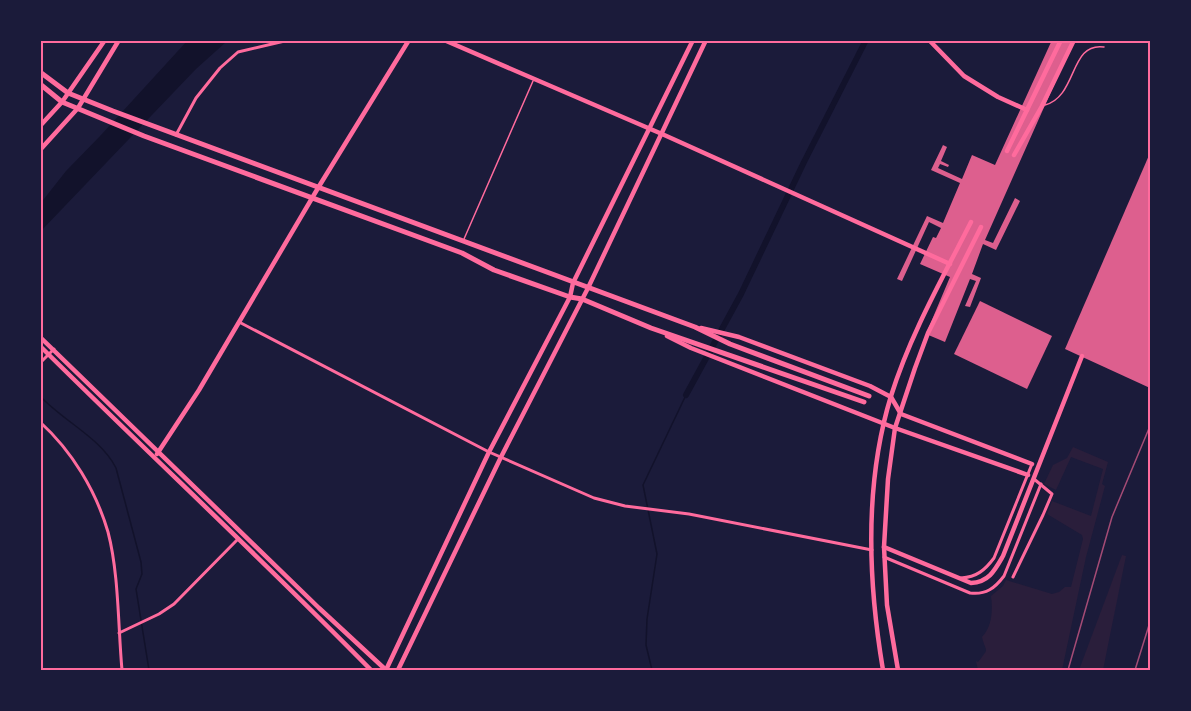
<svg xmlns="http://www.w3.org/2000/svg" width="1191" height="711" viewBox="0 0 1191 711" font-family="Poppins,sans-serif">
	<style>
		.green { fill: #2a1e3b }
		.water { fill: #12122b }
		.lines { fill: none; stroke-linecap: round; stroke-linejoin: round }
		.stream { stroke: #12122b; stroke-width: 1.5 }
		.canal { stroke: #12122b; stroke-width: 6 }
		.building { fill: #dd5f8e }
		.service { stroke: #ff6b9d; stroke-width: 1.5 }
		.minor { stroke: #ff6b9d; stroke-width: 3 }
		.tertiary { stroke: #ff6b9d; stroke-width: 4.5 }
		.secondary { stroke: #ff6b9d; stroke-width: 4.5 }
		.primary { stroke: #ff6b9d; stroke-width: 5 }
		.rail { stroke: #a44b75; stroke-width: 1.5 }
		.neatline { fill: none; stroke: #ff6b9d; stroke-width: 2 }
	</style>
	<rect width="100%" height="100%" fill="#1b1b3a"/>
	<g class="green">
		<path d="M1073,447L1108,462L1102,484L1105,486L1086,557L1062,670H978L976,661L978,662C990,646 986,654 982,637C992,627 993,610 991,596L1003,586L1006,580L1052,594L1059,592L1065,587H1071L1083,539L1082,535L1047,514L1052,501L1091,516L1103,469L1071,457L1056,490L1044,484L1053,465L1067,458Z"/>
		<path d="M1122,555L1126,556L1103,670H1079Z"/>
	</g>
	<path class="water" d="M187,41H237L225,43L196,69L41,231L40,204L66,171L101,135Z"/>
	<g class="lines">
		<g class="stream">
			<path d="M40,396C63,421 101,438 116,468L141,562L142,574L136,589L149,670"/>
			<path d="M652,670L646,645L647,619L657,554L643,485L686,395"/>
		</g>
		<path class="canal" d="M686,395L741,294L804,162L866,40"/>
	</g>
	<g class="building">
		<path d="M1052,40H1074L985,240L993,243L1015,198L1020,201L996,250L983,244L972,274L981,278L970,307L965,306L976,281L970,279L945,342L926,334L950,277L920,264L933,237L936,238L941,228L929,222L902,281L897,279L927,216L943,223L960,183L931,170L943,145L947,147L941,161L949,165L948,167L940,164L938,168L962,179L972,155L995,165Z"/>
		<path d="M1150,153V388L1065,349Z"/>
		<path d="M980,301L1052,336L1027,389L954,354Z"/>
	</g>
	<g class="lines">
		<g class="service">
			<path d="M1045,105C1078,96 1069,42 1104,47"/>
			<path d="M464,239L533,81"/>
		</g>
		<g class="minor">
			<path d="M176,135L196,98L220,68L238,52L289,40"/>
			<path d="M239,322L489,452L594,498L625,506L689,514L872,550"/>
			<path d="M40,363L54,349"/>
			<path d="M40,422C72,451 96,491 108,532C119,574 118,627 122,670"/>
			<path d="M884,557L970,593C986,595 995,588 1004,576L1041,484"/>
			<path d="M1013,577L1043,515L1052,494L1034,479"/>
			<path d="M961,578C977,577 985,570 994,558L1032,464"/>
			<path d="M119,633L159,614L174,604L238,539"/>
		</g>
		<g class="tertiary">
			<path d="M444,40L662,134L950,264"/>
			<path d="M929,40L964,76L998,97L1027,110"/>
			<path d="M157,454L199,390L318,188L409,40"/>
		</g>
		<g class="secondary">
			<path d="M40,126L62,102L105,40"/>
			<path d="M40,150L78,108L119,40"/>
			<path d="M1007,151L1061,40"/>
			<path d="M1014,155L1042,106L1074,40"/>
			<path d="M701,328L739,337L870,386L891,397L901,414L1032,464"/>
			<path d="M667,336L691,348L895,428L1028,475"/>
			<path d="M40,337L319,608L386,670"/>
			<path d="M40,346C150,455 263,560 371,670"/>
			<path d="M884,547L971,583C989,582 995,570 1003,556L1082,356"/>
			<path d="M386,670L489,452L570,297L573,283L693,40"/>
			<path d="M398,670L501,457L588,288L706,40"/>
			<path d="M883,670C868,581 864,484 891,396C910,335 942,279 971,222"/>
			<path d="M898,670L887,605L884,547L888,479L895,428L915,368L928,333L981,227"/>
		</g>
		<g class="primary">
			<path d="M40,72L68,93L113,111L695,327L730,344L869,396"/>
			<path d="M40,84L62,102L144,136L462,253L494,270L570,297L582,299L651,328L864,402"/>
		</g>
		<g class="rail">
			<path d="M1068,670L1112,517L1150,426"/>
			<path d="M1135,670L1150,622"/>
		</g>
	</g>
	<rect width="1191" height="711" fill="none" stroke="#1b1b3a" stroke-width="84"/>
	<rect x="42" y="42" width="1107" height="627" class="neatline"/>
</svg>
